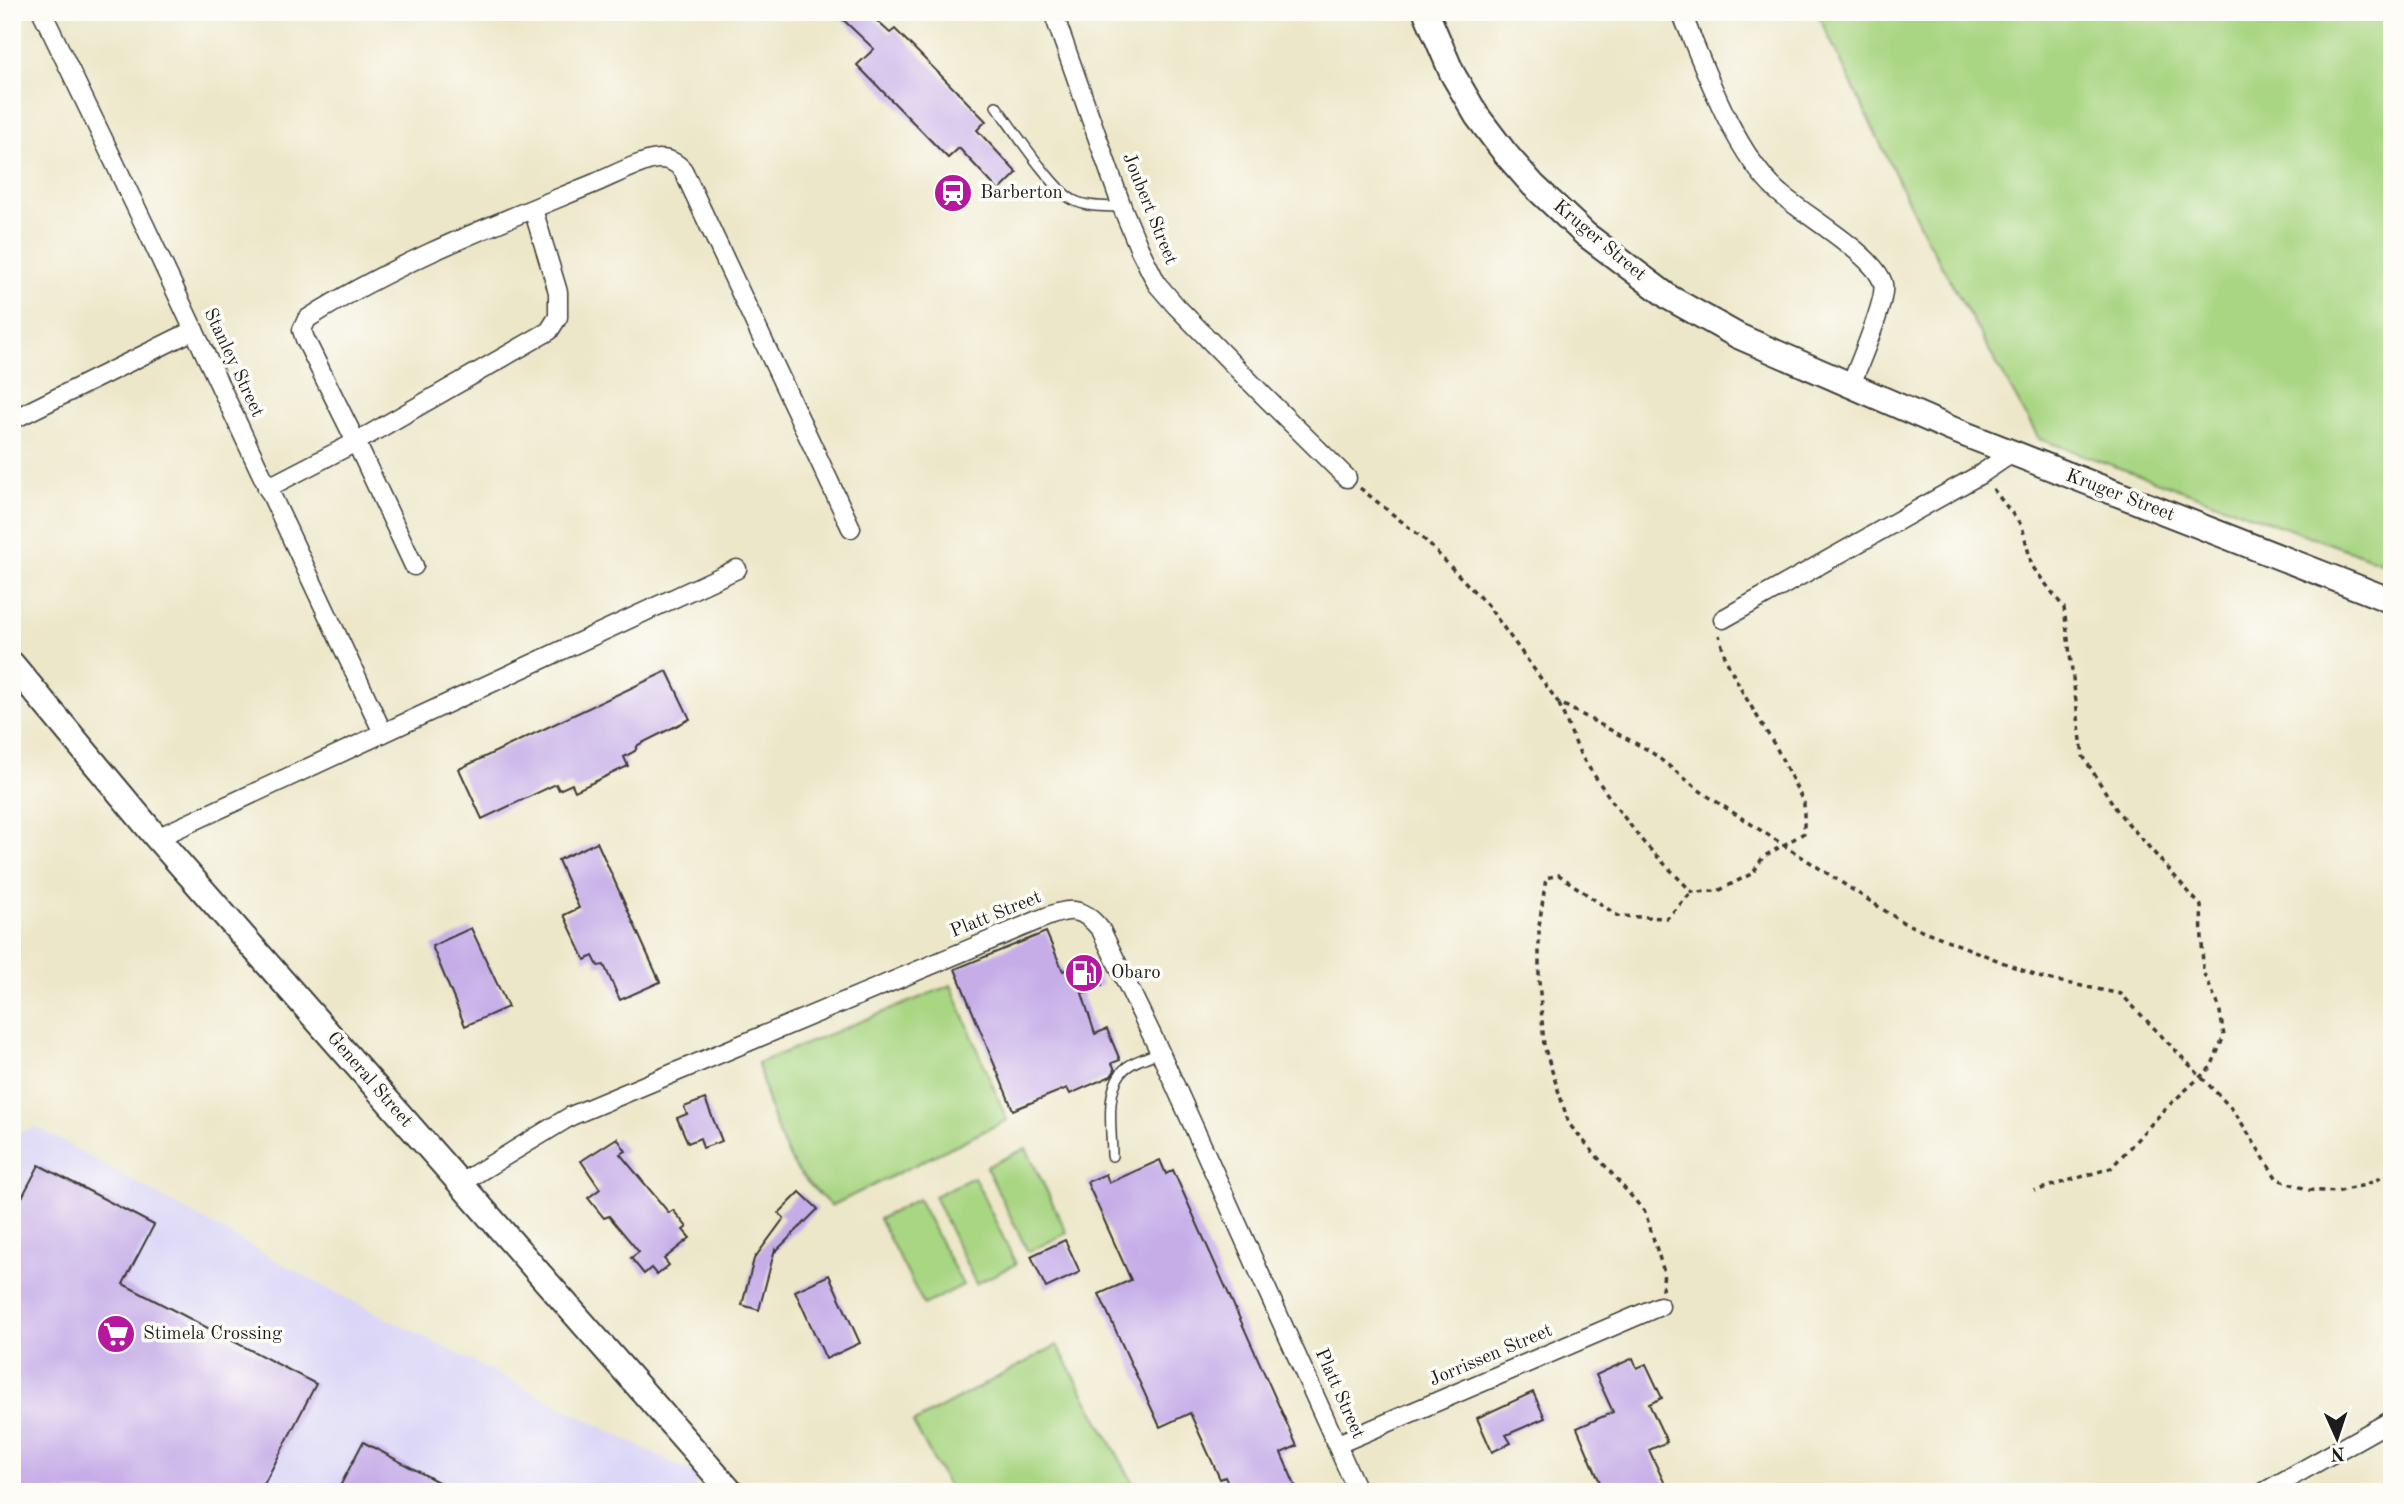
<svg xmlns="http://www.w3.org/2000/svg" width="2404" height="1504" viewBox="0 0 2404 1504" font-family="'Old Standard TT',serif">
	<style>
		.built { fill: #dbd6f7 }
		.green { fill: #a9d682; stroke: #62794f; stroke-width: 2 }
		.building { fill: #c6ade8 }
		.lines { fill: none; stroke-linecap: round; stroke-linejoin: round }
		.lane-casing { stroke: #3b3a36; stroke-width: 12 }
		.street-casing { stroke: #3b3a36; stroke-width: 21 }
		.secondary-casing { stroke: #3b3a36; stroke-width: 28 }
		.path { stroke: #3b3a36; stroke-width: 3.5; stroke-dasharray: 5 5; stroke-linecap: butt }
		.lane { stroke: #fff; stroke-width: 9 }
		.street { stroke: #fff; stroke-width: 18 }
		.secondary { stroke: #fff; stroke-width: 24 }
		.labels { text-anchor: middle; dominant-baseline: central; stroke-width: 7; stroke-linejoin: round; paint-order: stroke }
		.poi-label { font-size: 19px; fill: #1c1c1c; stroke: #fdfcf7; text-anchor: start }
		.street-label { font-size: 19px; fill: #1c1c1c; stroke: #fdfcf7 }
	</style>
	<rect width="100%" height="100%" fill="#fdfcf7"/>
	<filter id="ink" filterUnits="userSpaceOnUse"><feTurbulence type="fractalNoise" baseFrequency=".0143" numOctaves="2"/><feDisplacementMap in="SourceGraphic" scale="14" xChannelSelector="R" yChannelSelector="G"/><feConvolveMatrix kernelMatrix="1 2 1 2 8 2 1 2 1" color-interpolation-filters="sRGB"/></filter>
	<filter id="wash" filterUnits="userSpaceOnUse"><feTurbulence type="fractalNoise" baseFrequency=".00686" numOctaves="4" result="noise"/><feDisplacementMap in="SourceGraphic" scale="28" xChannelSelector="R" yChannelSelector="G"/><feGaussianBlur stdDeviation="1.57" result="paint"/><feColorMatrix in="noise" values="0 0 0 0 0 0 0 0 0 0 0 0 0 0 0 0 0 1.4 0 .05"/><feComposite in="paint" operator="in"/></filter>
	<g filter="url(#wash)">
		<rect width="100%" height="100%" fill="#ede7c9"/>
		<path class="built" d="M36,1127L323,1286L699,1476L692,1492H12V1136Z"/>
		<g class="green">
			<path d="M1817,12H2392V566L2039,439L1924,234Z"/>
			<path d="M951,985L1007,1120L831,1206C816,1191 798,1175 789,1156C774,1128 765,1094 758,1063Z"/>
			<path d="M1026,1148L1067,1233L1028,1252L986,1167Z"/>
			<path d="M974,1177L1016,1264L976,1284L934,1196Z"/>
			<path d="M918,1199L963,1285L924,1305L879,1219Z"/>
			<path d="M1057,1345L1138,1492H951L913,1423Z"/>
		</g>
		<g id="blocks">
			<g class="building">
				<path d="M835,12H867L890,33L895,29L986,121L977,130L1017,173L999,191L959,148L948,158L857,65L874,49Z"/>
				<path d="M667,671L690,719L638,745L635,751L624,757L628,766L575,791L572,784L559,790L556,784L482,819L459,769Z"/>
				<path d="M597,842L660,982L620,1000L604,965L598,966L593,956L585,960L564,915L579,908L558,860Z"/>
				<path d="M471,928L508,1007L465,1026L432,946Z"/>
				<path d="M1046,932L1063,971L1091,960L1102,985L1082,993L1095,1034L1107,1029L1120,1060L1112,1063L1115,1070L1111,1076L1070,1094L1067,1088L1013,1110L955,969Z"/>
				<path d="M705,1099L722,1141L703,1148L700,1138L688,1143L677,1118L687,1114L684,1107Z"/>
				<path d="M617,1138L626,1151L620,1154L669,1213L673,1210L687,1227L683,1230L690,1238L664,1259L669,1265L657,1275L651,1268L644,1274L631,1258L639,1252L609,1216L604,1218L588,1198L600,1189L581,1161Z"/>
				<path d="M1160,1160L1166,1174L1173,1170L1297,1446L1281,1453L1298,1492H1232L1225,1477L1220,1479L1190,1413L1160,1427L1099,1294L1131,1280L1087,1182L1106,1174L1109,1183Z"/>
				<path d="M39,1165L154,1225L123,1284L316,1384L260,1492H12V1216Z"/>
				<path d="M800,1192L818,1209L776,1251L775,1249L759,1310L742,1305L754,1259L784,1218L779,1213Z"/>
				<path d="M1065,1240L1080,1272L1046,1288L1031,1256Z"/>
				<path d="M829,1275L860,1343L826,1359L795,1291Z"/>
				<path d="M1633,1358L1637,1368L1646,1364L1662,1398L1649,1404L1667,1442L1649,1450L1665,1484L1648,1492H1604L1577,1428L1613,1412L1596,1375Z"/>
				<path d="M1533,1392L1545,1418L1506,1435L1511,1443L1492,1452L1477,1418Z"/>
				<path d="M363,1442L457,1492H337Z"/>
			</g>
		</g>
	</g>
	<g filter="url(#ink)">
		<use href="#blocks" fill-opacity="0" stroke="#3b3a36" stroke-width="2"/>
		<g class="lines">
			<defs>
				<g id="lane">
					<path d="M996,106C1011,126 1054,191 1073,200C1088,208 1106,206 1122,207"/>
					<path d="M1112,1156C1112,1132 1105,1094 1121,1073C1129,1062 1148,1057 1160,1052"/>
				</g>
				<g id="street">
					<path d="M42,12L145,226L383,733"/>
					<path d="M1053,12L1122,207L1139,248L1157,284L1176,306L1261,393L1347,478"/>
					<path d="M1681,12C1705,68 1732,148 1776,190C1799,212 1876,255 1883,284C1887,300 1858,366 1851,385"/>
					<path d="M12,420L194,330"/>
					<path d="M267,488L356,442L305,339L302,330L307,319C396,262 498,223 595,183C610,177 646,158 660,159C669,159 677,163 683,170L851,528"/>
					<path d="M414,566L356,442L549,331L558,317V292L533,209"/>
					<path d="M1723,619L1981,474L2012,453"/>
					<path d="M157,838L737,569"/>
					<path d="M459,1184L571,1116L1041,919C1069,908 1081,905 1101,930L1160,1052L1358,1492"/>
					<path d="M1338,1444L1660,1306"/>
					<path d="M2264,1492L2392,1420"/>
				</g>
				<g id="secondary">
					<path d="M1426,12L1452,73L1477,116L1505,153L1533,185L1585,234L1670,298L1738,336L1949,428L2392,601"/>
					<path d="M12,664L157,838L731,1492"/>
				</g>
			</defs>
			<use href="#lane" class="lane-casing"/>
			<use href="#street" class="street-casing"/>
			<use href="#secondary" class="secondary-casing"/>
			<g class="path">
				<path d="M1360,488L1426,541L1488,606L1558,702L1650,751L1703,793L1904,923L2042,978L2121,994L2234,1111L2277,1179L2309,1190L2336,1192L2365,1185L2392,1173"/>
				<path d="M1993,489L2022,526L2032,566L2064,608L2083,756L2118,812L2201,906L2203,972L2219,1006L2224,1036L2211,1067L2166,1108L2111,1168L2034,1191"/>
				<path d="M1559,704L1581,756L1614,804L1644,843L1692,892L1718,891L1753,873L1763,857L1804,833V803L1777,749L1743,693L1726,660L1719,635"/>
				<path d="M1662,1290L1664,1272L1645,1212L1569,1124L1544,1046L1539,980V926L1546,878L1559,875L1618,916L1667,918L1692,892"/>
			</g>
			<use href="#lane" class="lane"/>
			<use href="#street" class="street"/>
			<use href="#secondary" class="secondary"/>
		</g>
	</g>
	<defs>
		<symbol id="station-disc" viewBox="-11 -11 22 22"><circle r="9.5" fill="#b5179e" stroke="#fdfcf7"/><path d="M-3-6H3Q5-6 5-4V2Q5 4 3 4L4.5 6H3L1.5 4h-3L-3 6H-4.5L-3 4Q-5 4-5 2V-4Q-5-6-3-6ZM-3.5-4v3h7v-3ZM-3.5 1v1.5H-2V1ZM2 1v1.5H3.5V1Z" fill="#fff"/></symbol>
		<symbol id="fuel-disc" viewBox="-11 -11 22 22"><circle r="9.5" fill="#b5179e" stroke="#fdfcf7"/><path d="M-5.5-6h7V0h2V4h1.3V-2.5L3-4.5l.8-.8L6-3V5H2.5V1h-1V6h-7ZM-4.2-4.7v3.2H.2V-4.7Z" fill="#fff"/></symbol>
		<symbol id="supermarket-disc" viewBox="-11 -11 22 22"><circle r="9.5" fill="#b5179e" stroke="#fdfcf7"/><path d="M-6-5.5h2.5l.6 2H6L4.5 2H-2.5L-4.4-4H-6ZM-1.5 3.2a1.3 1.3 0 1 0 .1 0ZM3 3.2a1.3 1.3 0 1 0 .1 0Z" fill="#fff"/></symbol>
	</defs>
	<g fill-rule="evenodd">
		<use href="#station-disc" x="931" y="171" width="44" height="44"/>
		<use href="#fuel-disc" x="1062" y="951" width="44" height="44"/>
		<use href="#supermarket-disc" x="94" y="1312" width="44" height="44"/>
	</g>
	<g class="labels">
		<g class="poi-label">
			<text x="980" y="193">Barberton</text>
			<text x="1111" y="973">Obaro</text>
			<text x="143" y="1334">Stimela Crossing</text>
		</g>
		<g class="street-label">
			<text transform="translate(1149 209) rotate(68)">Joubert Street</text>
			<text transform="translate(1599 241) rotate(40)">Kruger Street</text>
			<text transform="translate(233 363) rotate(65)">Stanley Street</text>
			<text transform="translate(2120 496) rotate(21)">Kruger Street</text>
			<text transform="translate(996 915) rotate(-22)">Platt Street</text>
			<text transform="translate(369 1080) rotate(49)">General Street</text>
			<text transform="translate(1491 1356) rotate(-23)">Jorrissen Street</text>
			<text transform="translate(1339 1394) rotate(66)">Platt Street</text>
		</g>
	</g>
	<rect width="2404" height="1504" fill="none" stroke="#fdfcf7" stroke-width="42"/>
	<g transform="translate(2337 1438) rotate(177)" stroke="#fdfcf7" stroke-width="5" paint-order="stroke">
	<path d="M0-5L12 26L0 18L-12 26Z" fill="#1c1c1c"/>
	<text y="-10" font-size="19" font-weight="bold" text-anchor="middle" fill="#1c1c1c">N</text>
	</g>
</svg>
